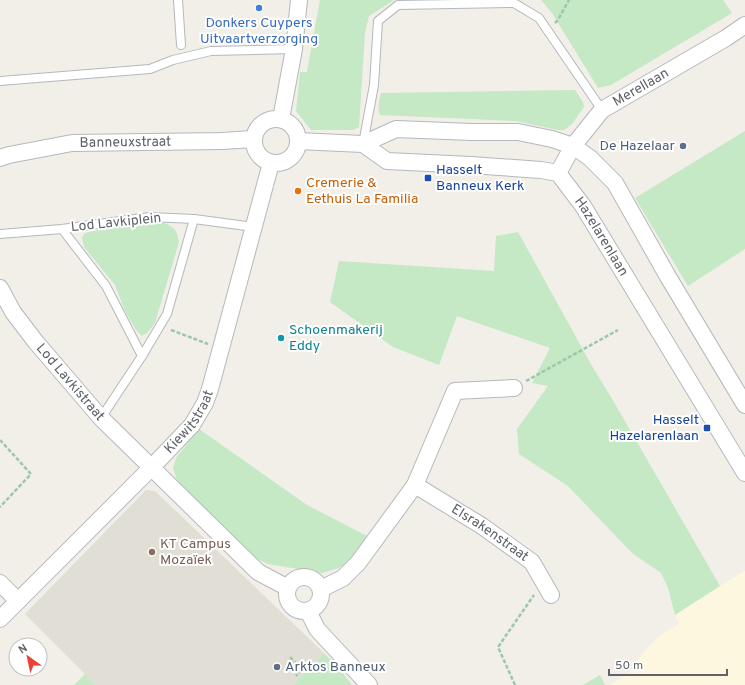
<svg xmlns="http://www.w3.org/2000/svg" width="745" height="685" viewBox="0 0 745 685" font-family="Overpass,sans-serif">
	<style>
		.commercial { fill: #fef7e0 }
		.education { fill: #e1ded6 }
		.green { fill: #c5e8c5 }
		.lines { fill: none; stroke-linecap: round; stroke-linejoin: round }
		.service-casing { stroke: #b5b8bc; stroke-width: 10 }
		.minor-casing { stroke: #b5b8bc; stroke-width: 18 }
		.path { stroke: #9cc7a9; stroke-width: 2.5; stroke-dasharray: 4 2; stroke-linecap: butt }
		.service { stroke: #fff; stroke-width: 8 }
		.minor { stroke: #fff; stroke-width: 16 }
		.shop-dot { fill: #3f7fe0; stroke: #fff; stroke-width: 1.5 }
		.service-dot { fill: #5c6f8a; stroke: #fff; stroke-width: 1.5 }
		.transit-dot { fill: #1a4fb4; stroke: #fff; stroke-width: 1.5 }
		.food-dot { fill: #e8710a; stroke: #fff; stroke-width: 1.5 }
		.culture-dot { fill: #0f9aa8; stroke: #fff; stroke-width: 1.5 }
		.education-dot { fill: #8d6e63; stroke: #fff; stroke-width: 1.5 }
		.labels { text-anchor: middle; dominant-baseline: central; stroke-width: 4; stroke-linejoin: round; paint-order: stroke }
		.shop-label { font-size: 14px; fill: #366cbe; stroke: #fff }
		.street-label { font-size: 14px; fill: #5f6368; stroke: #fff }
		.service-label { font-size: 14px; fill: #4e5e75; stroke: #fff; text-anchor: end }
		.transit-label { font-size: 14px; fill: #164399; stroke: #fff; text-anchor: start }
		.food-label { font-size: 14px; fill: #c56008; stroke: #fff; text-anchor: start }
		.culture-label { font-size: 14px; fill: #0d838f; stroke: #fff; text-anchor: start }
		.education-label { font-size: 14px; fill: #785e54; stroke: #fff; text-anchor: start }
	</style>
	<rect width="100%" height="100%" fill="#f1efe8"/>
	<path class="commercial" d="M745,571V685H610L629,673L644,651L660,635L679,624L675,615L720,586Z"/>
	<path class="education" d="M146,490L155,491L324,653L293,685H95L85,674L25,614Z"/>
	<g class="green">
		<path d="M320,0H394L369,16L365,33L359,127L353,130H311L296,111L300,72H307Z"/>
		<path d="M541,0H723L732,13L611,85L598,88L552,13Z"/>
		<path d="M575,90L583,102L584,107L572,124L564,130H558L515,121L380,115C377,107 379,101 381,93Z"/>
		<path d="M745,131V249L688,286L635,198Z"/>
		<path d="M159,221C173,226 177,228 179,242L155,323L147,333L142,336L136,330L125,311L115,285L84,247L82,238L84,234L88,232L115,227Z"/>
		<path d="M518,232L592,366L611,397L720,586L675,615L668,588L661,573L632,553L568,486L519,454L517,429L548,386L532,383L550,348L457,316L439,365L393,347L330,302L339,261L494,271L496,236Z"/>
		<path d="M199,429L307,505L369,537L350,562L339,568L322,573L268,564L255,558L177,480L173,468L176,458Z"/>
		<path d="M324,653L338,667L352,685H293Z"/>
		<path d="M85,674L95,685H74Z"/>
		<path d="M600,675L605,685H583Z"/>
	</g>
	<g class="lines">
		<defs>
			<g id="service">
				<path d="M178,0L181,45"/>
				<path d="M0,81L150,69L173,60L211,51L294,49"/>
				<path d="M363,144L374,85L378,21L398,5L514,3L539,18L602,110"/>
				<path d="M62,229L106,286L142,356"/>
				<path d="M0,234L62,229L150,217L194,219L254,227"/>
				<path d="M101,418L142,356L167,314L194,219"/>
			</g>
			<g id="minor">
				<circle cx="276" cy="141" r="22"/>
				<path d="M281,119L294,49L299,0"/>
				<path d="M298,141L363,144L396,129L472,132H518L552,139L573,146L590,158L615,183L667,275L745,405"/>
				<path id="s1" d="M363,144L387,161L471,165L541,170L558,173L583,206L745,473"/>
				<path id="s2" d="M0,158L9,155L72,143L222,141L253,139"/>
				<path id="s3" d="M558,173L573,146L602,110L726,38L745,25"/>
				<path id="s4" d="M0,288L13,312L35,341L101,418L258,572L288,588"/>
				<path id="s5" d="M415,485L482,526L532,562L551,595"/>
				<circle cx="304" cy="594" r="17"/>
				<path d="M0,583L18,601"/>
				<path d="M321,589L343,578L358,563L415,485L455,391L514,388"/>
				<path d="M308,611L317,629L369,685"/>
				<path id="s6" d="M0,619L151,468L192,425L205,403L210,389L271,163"/>
			</g>
		</defs>
		<use href="#service" class="service-casing"/>
		<use href="#minor" class="minor-casing"/>
		<g class="path">
			<path d="M555,23L558,20L569,0"/>
			<path d="M171,330L208,344"/>
			<path d="M526,381L618,330"/>
			<path d="M0,440L31,474L0,507"/>
			<path d="M290,657L302,670L296,676"/>
			<path d="M515,685L498,647L534,595"/>
		</g>
		<use href="#service" class="service"/>
		<use href="#minor" class="minor"/>
	</g>
	<circle class="shop-dot" cx="259" cy="8" r="4"/>
	<g class="service-dot">
		<circle cx="683" cy="146" r="4"/>
		<circle cx="277" cy="667" r="4"/>
	</g>
	<g class="transit-dot">
		<rect x="424" y="174" width="8" height="8" rx="2"/>
		<rect x="703" y="424" width="8" height="8" rx="2"/>
	</g>
	<circle class="food-dot" cx="298" cy="191" r="4"/>
	<circle class="culture-dot" cx="281" cy="338" r="4"/>
	<circle class="education-dot" cx="152" cy="552" r="4"/>
	<g class="labels">
		<g class="shop-label">
			<text x="259" y="23">Donkers Cuypers<tspan x="259" dy="16">Uitvaartverzorging</tspan></text>
		</g>
		<g class="street-label">
			<text stroke="none"><textPath href="#s3" startOffset="122">Merellaan</textPath></text>
			<text stroke="none"><textPath href="#s2" startOffset="127">Banneuxstraat</textPath></text>
			<text transform="translate(116 223) rotate(-6)">Lod Lavkiplein</text>
			<text stroke="none"><textPath href="#s1" startOffset="278">Hazelarenlaan</textPath></text>
			<text stroke="none"><textPath href="#s4" startOffset="118">Lod Lavkistraat</textPath></text>
			<text stroke="none"><textPath href="#s6" startOffset="274">Kiewitstraat</textPath></text>
			<text stroke="none"><textPath href="#s5" startOffset="89">Elsrakenstraat</textPath></text>
		</g>
		<g class="service-label">
			<text x="675" y="146">De Hazelaar</text>
			<text x="285" y="667" text-anchor="start">Arktos Banneux</text>
		</g>
		<g class="transit-label">
			<text x="436" y="170">Hasselt<tspan x="436" dy="16">Banneux Kerk</tspan></text>
			<text x="699" y="420" text-anchor="end">Hasselt<tspan x="699" dy="16">Hazelarenlaan</tspan></text>
		</g>
		<g class="food-label">
			<text x="306" y="183">Cremerie &amp;<tspan x="306" dy="16">Eethuis La Familia</tspan></text>
		</g>
		<g class="culture-label">
			<text x="289" y="330">Schoenmakerij<tspan x="289" dy="16">Eddy</tspan></text>
		</g>
		<g class="education-label">
			<text x="160" y="544">KT Campus<tspan x="160" dy="16">Mozaïek</tspan></text>
		</g>
	</g>
	<g transform="translate(28 657) rotate(327)"><circle r="19" fill="#ffffff" stroke="#bfc1c3"/>
	<path d="M0-3L7 15L0 10L-7 15Z" fill="#ea4335"/>
	<text y="-6" font-size="11" font-weight="bold" text-anchor="middle" fill="#5f6368">N</text>
	</g>
	<path d="M609 669v6h118v-6" fill="none" stroke="#5f6368" stroke-width="2"/>
	<text x="615" y="669" font-size="12" fill="#5f6368" stroke="#ffffff" stroke-width="3" paint-order="stroke">50 m</text>
</svg>
